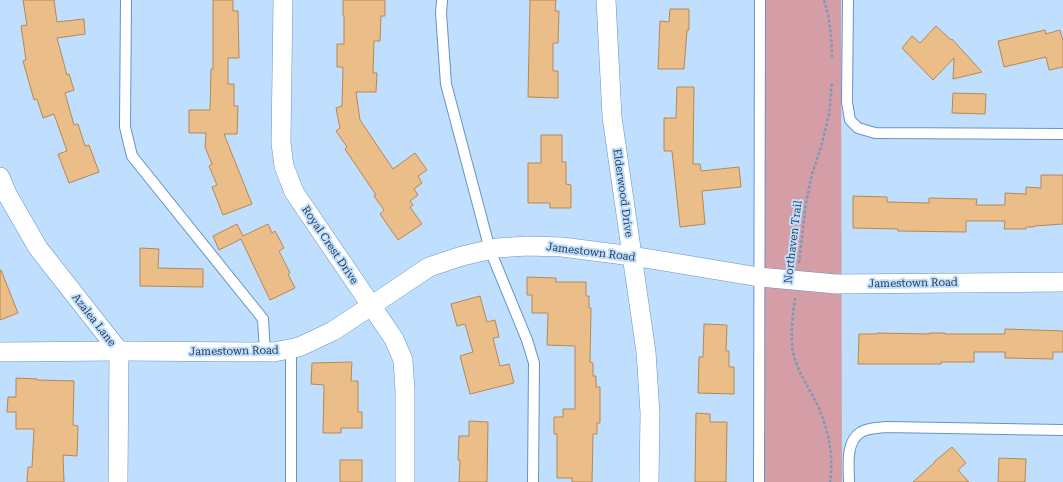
<svg xmlns="http://www.w3.org/2000/svg" width="1063" height="482" viewBox="0 0 1063 482" font-family="'Roboto Serif',serif">
	<style>
		.green { fill: #d59ea6 }
		.building { fill: #ebbd88; stroke: #b68851 }
		.lines { fill: none; stroke-linecap: round; stroke-linejoin: round }
		.service-casing { stroke: #6394c6; stroke-width: 12 }
		.minor-casing { stroke: #6394c6; stroke-width: 20 }
		.path { stroke: #7e99b4; stroke-width: 2.5; stroke-dasharray: 3 2; stroke-linecap: butt }
		.service { stroke: #fff; stroke-width: 10 }
		.minor { stroke: #fff; stroke-width: 19 }
		.labels { text-anchor: middle; dominant-baseline: central; stroke-width: 4; stroke-linejoin: round; paint-order: stroke }
		.street-label { font-size: 11px; fill: #273c51; stroke: #c0dfff }
	</style>
	<rect width="100%" height="100%" fill="#c0dfff"/>
	<path class="green" d="M762,0H841L842,482H763Z"/>
	<g class="building">
		<path d="M23,0H54L57,22L84,19L85,34L57,38L67,75L69,74L74,90L65,93L74,125L78,124L85,146L89,145L99,172L69,183L58,154L67,151L54,114L43,118L37,99L34,100L23,61L26,60L21,26L27,25Z"/>
		<path d="M213,0H233V11H238L239,58H228V84H234V106H238L237,134H224L252,204L223,215L212,187L217,185L209,166L212,164L205,147L206,133H189V110H210L211,69H213Z"/>
		<path d="M343,0H385V16H381L380,41H374L373,73H377L376,92H356L360,120L393,169L415,153L427,170L418,176L422,183L414,189L418,195L410,201L413,205L410,207L422,224L398,240L380,214L384,210L374,196L376,195L345,149L347,147L336,131L340,128L336,108L342,106L343,67H337V44H344V16H343Z"/>
		<path d="M530,0H556L555,11H559L558,43H553V71H558V98L528,97Z"/>
		<path d="M670,9H689V30H687L684,69H658L660,21L669,22Z"/>
		<path d="M936,26L951,40L952,39L982,72L953,79L954,58L933,80L902,48L912,36L920,43Z"/>
		<path d="M1045,30L1046,34L1060,30L1063,41V67L1049,70L1046,57L1004,67L998,41Z"/>
		<path d="M677,87H694L693,164H700L701,171L739,167L741,187L702,191L705,224L680,227L672,151H664V118H676Z"/>
		<path d="M953,93L986,94L985,114L952,113Z"/>
		<path d="M541,135H562V162H566V184L571,185V208H550V203H528V163H541Z"/>
		<path d="M1041,175H1063V224L1034,226V227H1026V229H1004L1005,221H966V232L898,231V229L853,228V196L887,197V202L929,203V198L977,199L976,205H1005V193L1026,194V187L1041,188Z"/>
		<path d="M237,224L243,236L268,224L272,233L275,231L284,248L279,251L290,273L288,274L295,288L270,300L241,239L219,250L213,236Z"/>
		<path d="M140,248L159,249L158,268L203,269V287L140,286Z"/>
		<path d="M0,270H1L18,313L0,320Z"/>
		<path d="M527,277L556,278V282H586V296H589V308H591L590,362L593,363V376H596V387H600V423H597V434H593L592,482H572V478H557V434H554V417H563V409H575V346L547,345L548,313H532V295H527Z"/>
		<path d="M480,296L487,322L495,320L499,337L493,338L500,366L509,364L514,383L470,394L460,356L473,352L465,324L457,326L451,304Z"/>
		<path d="M704,324L727,325L726,351H729V367H734V394L698,393L699,357H703Z"/>
		<path d="M1005,329L1063,331V352H1053V359L1005,358V352H974V362H941V364H858L859,334H877V333L929,334V333H945V334H1005Z"/>
		<path d="M352,362L351,381H358V412H362V428H341V433H323L324,385L311,384L312,363Z"/>
		<path d="M16,378L37,379V380L74,381L73,425L78,426L77,456L63,455L64,482H27L28,467H32L34,429H16V412H7L8,397H16Z"/>
		<path d="M696,413L710,414V422H727L726,482H695Z"/>
		<path d="M469,421L488,422L487,482H459L460,460H458L459,436H469Z"/>
		<path d="M952,447L966,463L958,470L969,482H913L935,462V461Z"/>
		<path d="M999,458L1026,459L1025,482H998Z"/>
		<rect x="340" y="460" width="22" height="22"/>
	</g>
	<g class="lines">
		<defs>
			<g id="service">
				<path d="M126,0L125,127L132,156L263,319L265,352"/>
				<path d="M442,0L441,13L446,84L490,250L527,340L534,363L533,482"/>
				<path d="M848,0L847,102L850,120L858,128L875,133L1063,134"/>
				<path d="M291,482V349"/>
				<path d="M759,482L760,0"/>
				<path d="M849,482C849,466 845,442 861,432C868,428 878,428 886,427L1063,430"/>
			</g>
			<g id="minor">
				<path d="M283,0L281,143L284,166L294,192L394,339L403,360L405,391V482"/>
				<path d="M606,0L612,117L646,352L650,413L649,482"/>
				<path d="M0,177L7,194L38,248L119,351L118,482"/>
				<path d="M0,352L119,351L274,352L299,347L333,331L371,306L429,267L462,256L497,248L527,246L562,247L632,256L759,277L836,284L1063,282"/>
			</g>
		</defs>
		<use href="#service" class="service-casing"/>
		<use href="#minor" class="minor-casing"/>
		<g class="path">
			<path d="M824,0C830,19 832,39 832,59"/>
			<path d="M799,263L806,203L812,174L821,147L829,115L832,82"/>
			<path d="M795,298C793,315 790,335 793,352C797,371 808,386 816,402C828,426 834,455 830,482"/>
		</g>
		<use href="#service" class="service"/>
		<use href="#minor" class="minor"/>
	</g>
	<g class="labels">
		<g class="street-label">
			<text transform="translate(623 193) rotate(82)">Elderwood Drive</text>
			<text transform="translate(793 242) rotate(-83)">Northaven Trail</text>
			<text transform="translate(330 245) rotate(56)">Royal Crest Drive</text>
			<text transform="translate(591 252) rotate(7)">Jamestown Road</text>
			<text transform="translate(913 283) rotate(-1)">Jamestown Road</text>
			<text transform="translate(94 320) rotate(52)">Azalea Lane</text>
			<text transform="translate(234 351) rotate(-1)">Jamestown Road</text>
		</g>
	</g>
</svg>
